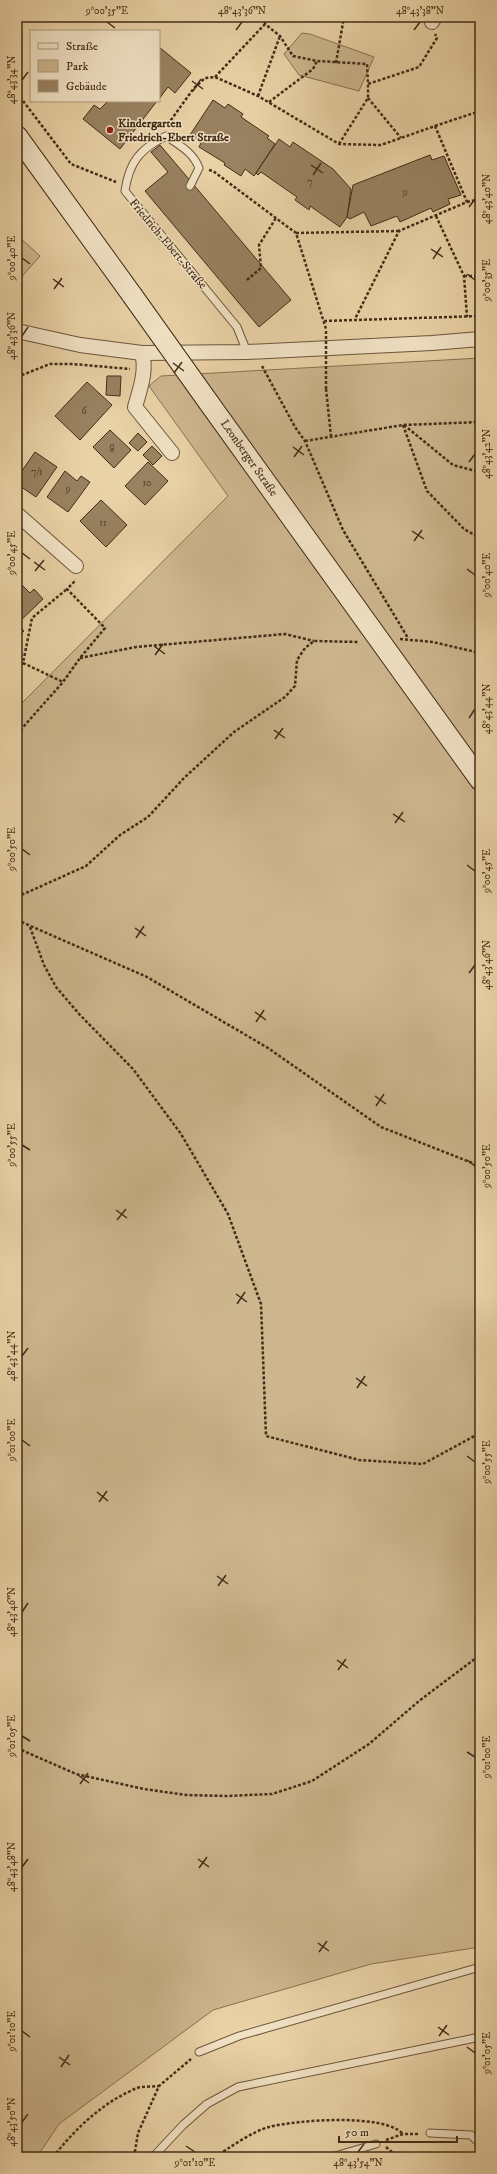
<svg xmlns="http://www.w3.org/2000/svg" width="497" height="2174" viewBox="0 0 497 2174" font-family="'IM FELL DW Pica',serif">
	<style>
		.green { fill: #cdb68e; stroke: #887152 }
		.building { fill: #998261; stroke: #432c17 }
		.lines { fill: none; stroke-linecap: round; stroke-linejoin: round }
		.service-casing { stroke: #6c563b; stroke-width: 9 }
		.minor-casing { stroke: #6c563b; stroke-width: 16 }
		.secondary-casing { stroke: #432c17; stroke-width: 22 }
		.path { stroke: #432c17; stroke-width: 2.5; stroke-dasharray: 3 2; stroke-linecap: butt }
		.service { stroke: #f1e2c5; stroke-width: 7 }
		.minor { stroke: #f1e2c5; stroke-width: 14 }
		.secondary { stroke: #f1e2c5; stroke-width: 20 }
		.secondary-bridge-casing { stroke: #432c17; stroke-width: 22; stroke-linecap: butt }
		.path-bridge { stroke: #432c17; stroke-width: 2.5; stroke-dasharray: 3 2; stroke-linecap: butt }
		.secondary-bridge { stroke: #f1e2c5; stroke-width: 20 }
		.ticks { fill: none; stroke: #432c17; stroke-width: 1.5 }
		.poi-dot { fill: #8f2418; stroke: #f1e2c5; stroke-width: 1.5 }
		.labels { text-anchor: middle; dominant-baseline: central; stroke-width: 3; stroke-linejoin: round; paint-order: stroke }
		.number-label { font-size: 10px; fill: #58422a }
		.poi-label { font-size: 12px; font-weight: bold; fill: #432c17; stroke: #f1e2c5; text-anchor: start }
		.street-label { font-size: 12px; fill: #432c17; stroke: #f1e2c5 }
		.neatline { fill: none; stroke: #432c17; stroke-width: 1.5 }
		.ticks-label { font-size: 10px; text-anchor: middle; fill: #432c17 }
	</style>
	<rect width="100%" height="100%" fill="#e9d2a6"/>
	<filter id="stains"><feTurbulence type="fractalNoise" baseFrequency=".005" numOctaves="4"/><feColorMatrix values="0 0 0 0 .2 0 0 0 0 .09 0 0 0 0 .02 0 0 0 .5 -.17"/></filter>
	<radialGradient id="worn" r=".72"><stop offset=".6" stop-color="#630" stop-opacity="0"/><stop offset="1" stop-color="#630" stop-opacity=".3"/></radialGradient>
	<g class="green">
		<path d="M302,33L310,34L374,57L359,91L299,75L284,54Z"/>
		<path d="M17,235L40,256L17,282Z"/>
		<path d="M480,358V1947L371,1964L213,2010L59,2124L37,2157H17V708L228,496L149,386L161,376Z"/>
	</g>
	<g class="building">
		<path d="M159,47L191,73L175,93L168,87L159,99Z"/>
		<path d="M213,100L225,108L228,104L243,114L241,117L269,136L267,138L275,144L254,176L245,169L241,176L224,165L225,163L199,147L201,143L190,135Z"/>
		<path d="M108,101H157L120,149L83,119L94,105L100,109Z"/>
		<path d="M279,139L290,147L293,142L333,169L351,189L347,217L340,227L310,206L309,210L295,200L297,197L261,172L258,175L256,173Z"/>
		<path d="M160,145L291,300L259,327L145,191L168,172L151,152Z"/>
		<path d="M430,155L432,160L444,156L461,195L448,199L450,204L433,212L431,208L400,222L397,216L371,226L364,212L350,219L347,217L353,185Z"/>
		<path d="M107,376H121L120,396L106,395Z"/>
		<path d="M87,382L112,405L80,440L55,416Z"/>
		<path d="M110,430L131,450L114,468L93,447Z"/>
		<path d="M138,433L147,442L138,451L129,443Z"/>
		<path d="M152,446L162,456L153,465L143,455Z"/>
		<path d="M17,449L22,452L17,460Z"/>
		<path d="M35,452L57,467L36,497L17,484V478Z"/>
		<path d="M148,462L168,481L145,505L125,486Z"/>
		<path d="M65,471L77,481L81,476L90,482L68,512L47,497Z"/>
		<path d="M101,500L127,525L106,547L80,521Z"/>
		<path d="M17,583L19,584L20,583L30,593L34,589L43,599L17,624Z"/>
		<path d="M17,623L24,631L17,638Z"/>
	</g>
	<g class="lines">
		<defs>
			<g id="service">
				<path d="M190,186L199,168C193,152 179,145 166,136C140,149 129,162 125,191L237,327L247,352"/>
				<path d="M199,2052L239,2036L480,1967"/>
				<path d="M430,2133L471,2135L480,2144"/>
				<path d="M335,2156L376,2144"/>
				<path d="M153,2157L183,2125L207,2104L238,2087L480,2037"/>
				<path d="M296,2157H338"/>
			</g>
			<g id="minor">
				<path d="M432,22L435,17"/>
				<path d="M17,331L80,345L142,353L247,352L432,343L480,339"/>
				<path d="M142,353C147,371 140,389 135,407L172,453"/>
				<path d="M17,514L76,566"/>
			</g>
			<g id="secondary">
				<path d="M17,136L132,295"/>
				<path d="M209,403L480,780"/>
			</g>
		</defs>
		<use href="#service" class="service-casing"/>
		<use href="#minor" class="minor-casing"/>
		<use href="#secondary" class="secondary-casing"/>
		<g class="path">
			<path d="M167,17L181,20L182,17"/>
			<path d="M266,17L265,24L280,36L293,56L317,61L367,64L368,84L419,67L437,38L435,34"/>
			<path d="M336,63L344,17"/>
			<path d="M215,77L265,24"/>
			<path d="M17,93L71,164L116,182"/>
			<path d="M258,96L280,36"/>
			<path d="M368,98L401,138"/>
			<path d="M269,102L313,69L317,61"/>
			<path d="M169,125L171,120L194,88L205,78L215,77L258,96L339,144L381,145L435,126L467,202L399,231L355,319"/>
			<path d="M435,126L480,111"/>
			<path d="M339,144L368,98V84"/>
			<path d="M209,170L213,171L296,233L326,329"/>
			<path d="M467,202L480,199"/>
			<path d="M436,216L464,276L467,317"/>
			<path d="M296,233L399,231"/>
			<path d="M464,276H480"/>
			<path d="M247,280L261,268L259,245L276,218"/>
			<path d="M324,321L480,316"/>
			<path d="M262,366L295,427L305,441L343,530L408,638"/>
			<path d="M17,377L50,364H73L130,369"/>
			<path d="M326,389L331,436"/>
			<path d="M403,425L427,491L464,529L480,538"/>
			<path d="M404,425L453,465L480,472"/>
			<path d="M305,441L403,425L480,422"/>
			<path d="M400,639L433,642L480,653"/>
			<path d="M80,658L136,647L285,634L314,641"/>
			<path d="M23,663L63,682"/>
			<path d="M17,668L23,663L32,618L67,589"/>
			<path d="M17,734L63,682L80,658L105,628L67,589L76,580"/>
			<path d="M17,897L86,866L120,835L148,817L184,778L234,732L285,697L295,686L297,660L305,648L314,641L359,642"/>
			<path d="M17,920L147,977L268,1048L381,1127L480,1166"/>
			<path d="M30,927L44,965L56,987L80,1015L133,1069L181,1134L228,1214L261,1304L266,1436L359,1460L423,1464L480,1433"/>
			<path d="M17,1748L76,1774L144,1789L186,1795L227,1796L272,1794L312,1781L369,1744L419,1701L480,1655"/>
			<path d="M386,2140L403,2134H420"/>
			<path d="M386,2147L398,2157"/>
			<path d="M53,2157C76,2128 103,2102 137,2088C143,2086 152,2087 159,2086"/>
			<path d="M134,2157L138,2133L159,2086L191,2059"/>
			<path d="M215,2157C229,2148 253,2131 269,2127C296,2120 384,2113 403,2134"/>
		</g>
		<use href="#service" class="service"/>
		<use href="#minor" class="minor"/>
		<use href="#secondary" class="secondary"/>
		<defs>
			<path id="secondary-bridge" d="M132,295L209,403"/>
		</defs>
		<use href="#secondary-bridge" class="secondary-bridge-casing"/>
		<path class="path-bridge" d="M326,389V329"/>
		<use href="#secondary-bridge" class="secondary-bridge"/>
	</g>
	<path class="ticks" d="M107,22L115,28M236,30L242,22M414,30L420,22M22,80L28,72M192,81L203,89M193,91L201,79M311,165L323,173M313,175L321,163M469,207L475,199M431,249L443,257M22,258L30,264M433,259L441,247M467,274L475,280M53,279L64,287M54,289L62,278M22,336L28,327M173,363L184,371M174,373L182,362M293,447L304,455M294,457L302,446M469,462L475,454M412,531L424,539M414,541L422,530M22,553L30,559M34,562L45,570M467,569L475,575M35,571L44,560M154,646L165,654M155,655L163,644M469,718L475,709M274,730L285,738M275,739L283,728M393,814L405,822M395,823L403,812M22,849L30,855M467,865L475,871M135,928L146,936M136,938L144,926M469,973L475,965M255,1012L266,1020M256,1022L264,1010M375,1096L386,1104M376,1106L384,1094M22,1145L30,1150M467,1160L475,1166M116,1210L127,1218M117,1220L126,1209M236,1294L247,1302M237,1304L245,1292M22,1356L28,1348M356,1378L367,1386M357,1388L365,1376M22,1440L30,1446M467,1456L475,1462M97,1492L108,1501M99,1502L107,1491M217,1576L228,1584M218,1586L226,1575M22,1612L28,1603M337,1660L348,1668M338,1670L346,1659M22,1736L30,1741M467,1752L475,1757M78,1775L89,1783M80,1784L88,1773M198,1859L209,1867M22,1867L28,1859M199,1868L207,1857M318,1943L329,1951M319,1952L327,1941M438,2027L449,2035M22,2031L30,2037M439,2036L447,2025M467,2047L475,2053M59,2057L70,2065M61,2067L69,2055M22,2122L28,2114M186,2146L195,2152M358,2152L364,2144"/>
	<circle class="poi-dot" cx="110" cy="130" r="4"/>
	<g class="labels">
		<g class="number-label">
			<text x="310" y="182">7</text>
			<text x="405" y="192">9</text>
			<text x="84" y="411">6</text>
			<text x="112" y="449">8</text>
			<text x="37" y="472">7/1</text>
			<text x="147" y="483">10</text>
			<text x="68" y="489">9</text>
			<text x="103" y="523">11</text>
		</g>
		<g class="poi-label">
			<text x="118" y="123">Kindergarten<tspan x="118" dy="14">Friedrich-Ebert Straße</tspan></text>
		</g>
		<g class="street-label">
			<text transform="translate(168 244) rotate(50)">Friedrich-Ebert-Straße</text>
			<text transform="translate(249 458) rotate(55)">Leonberger Straße</text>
		</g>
	</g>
	<rect width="497" height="2174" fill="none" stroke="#e9d2a6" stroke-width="44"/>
	<rect x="30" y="30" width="130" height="72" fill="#f1e2c5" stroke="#ab997f"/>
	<rect x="38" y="43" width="20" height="6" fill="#f1e2c5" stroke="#ab997f"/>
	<text x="66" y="50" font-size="12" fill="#432c17">Straße</text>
	<rect x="38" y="60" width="20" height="12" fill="#cdb68e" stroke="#ab997f"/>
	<text x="66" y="70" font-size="12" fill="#432c17">Park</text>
	<rect x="38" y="80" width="20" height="12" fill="#998261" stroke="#ab997f"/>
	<text x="66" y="90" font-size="12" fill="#432c17">Gebäude</text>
	<path d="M339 2136v6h118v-6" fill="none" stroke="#432c17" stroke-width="2"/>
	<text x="345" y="2136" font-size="12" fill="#432c17" stroke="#f1e2c5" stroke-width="3" paint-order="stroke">50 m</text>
	<rect x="22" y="22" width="453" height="2130" class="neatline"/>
	<g class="ticks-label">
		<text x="107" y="14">9°00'35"E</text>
		<text x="242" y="14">48°43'36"N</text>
		<text x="420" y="14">48°43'38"N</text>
		<text transform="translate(11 80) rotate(-90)" y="4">48°43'34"N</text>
		<text transform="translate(486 199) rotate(-90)" y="4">48°43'40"N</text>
		<text transform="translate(11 258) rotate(-90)" y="4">9°00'40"E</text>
		<text transform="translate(486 280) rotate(-90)" y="4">9°00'35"E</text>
		<text transform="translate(11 336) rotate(-90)" y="4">48°43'36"N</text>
		<text transform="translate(486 454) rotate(-90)" y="4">48°43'42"N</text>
		<text transform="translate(11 553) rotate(-90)" y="4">9°00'45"E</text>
		<text transform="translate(486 575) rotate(-90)" y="4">9°00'40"E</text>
		<text transform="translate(486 709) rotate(-90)" y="4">48°43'44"N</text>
		<text transform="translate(11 849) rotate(-90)" y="4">9°00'50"E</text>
		<text transform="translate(486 871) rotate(-90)" y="4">9°00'45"E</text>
		<text transform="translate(486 965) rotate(-90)" y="4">48°43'46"N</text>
		<text transform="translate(11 1145) rotate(-90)" y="4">9°00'55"E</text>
		<text transform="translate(486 1166) rotate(-90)" y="4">9°00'50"E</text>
		<text transform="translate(11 1356) rotate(-90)" y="4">48°43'44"N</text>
		<text transform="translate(11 1440) rotate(-90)" y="4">9°01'00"E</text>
		<text transform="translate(486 1462) rotate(-90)" y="4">9°00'55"E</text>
		<text transform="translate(11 1612) rotate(-90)" y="4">48°43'46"N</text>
		<text transform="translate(11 1736) rotate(-90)" y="4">9°01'05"E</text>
		<text transform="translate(486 1757) rotate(-90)" y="4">9°01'00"E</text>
		<text transform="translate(11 1867) rotate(-90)" y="4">48°43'48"N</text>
		<text transform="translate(11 2031) rotate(-90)" y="4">9°01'10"E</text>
		<text transform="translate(486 2053) rotate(-90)" y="4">9°01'05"E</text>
		<text transform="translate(11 2122) rotate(-90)" y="4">48°43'50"N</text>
		<text x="195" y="2166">9°01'10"E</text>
		<text x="358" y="2166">48°43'54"N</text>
	</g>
	<rect width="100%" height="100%" filter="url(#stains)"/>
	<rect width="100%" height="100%" fill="url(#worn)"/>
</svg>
